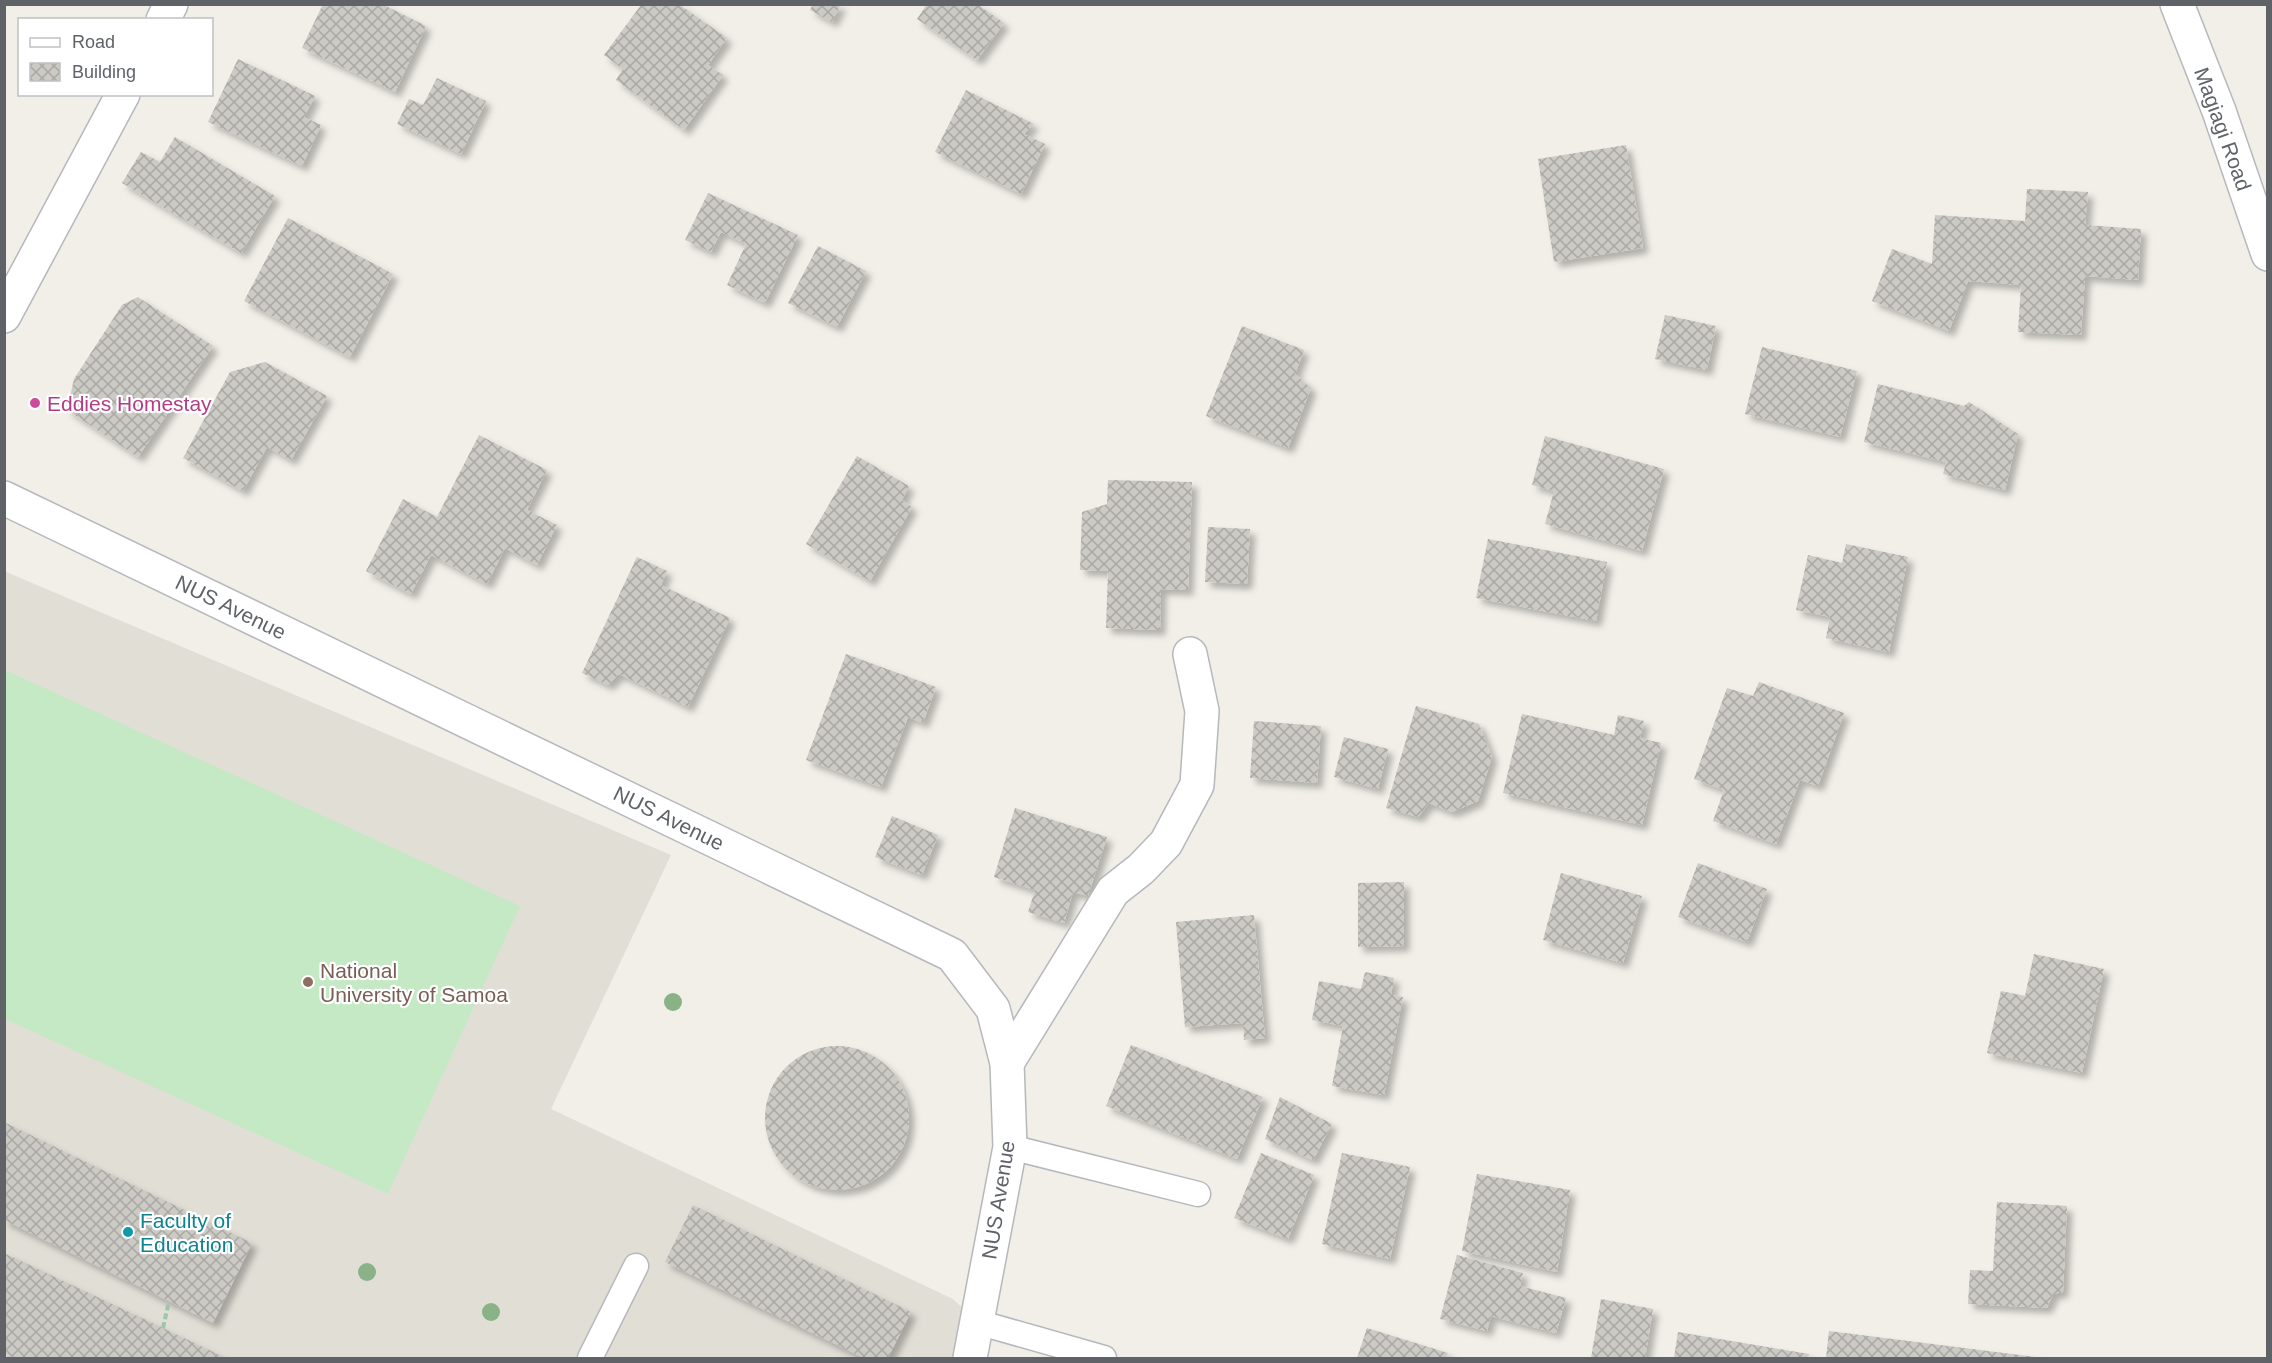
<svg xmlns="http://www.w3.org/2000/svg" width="2272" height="1363" viewBox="0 0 2272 1363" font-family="Arial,sans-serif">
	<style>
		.education { fill: #e1ded6 }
		.garden { fill: #c5e8c5 }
		.building { fill: url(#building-cross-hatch); filter: url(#shadow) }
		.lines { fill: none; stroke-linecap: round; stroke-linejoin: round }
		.service-casing { stroke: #b5b8bc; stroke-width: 27 }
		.minor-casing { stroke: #b5b8bc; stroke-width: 36 }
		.tertiary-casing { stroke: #b5b8bc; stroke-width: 36 }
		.path { stroke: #9cc7a9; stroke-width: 4; stroke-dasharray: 6 3; stroke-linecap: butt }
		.service { stroke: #fff; stroke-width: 24 }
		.minor { stroke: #fff; stroke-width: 33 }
		.tertiary { stroke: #fff; stroke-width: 33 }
		.tree { fill: #89b387 }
		.hotel-dot { fill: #d1479c; stroke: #fff; stroke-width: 2 }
		.education-dot { fill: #8d6e63; stroke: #fff; stroke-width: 2 }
		.culture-dot { fill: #0f9aa8; stroke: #fff; stroke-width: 2 }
		.labels { text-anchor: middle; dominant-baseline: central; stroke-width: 4.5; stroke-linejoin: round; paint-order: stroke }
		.street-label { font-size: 21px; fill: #5f6368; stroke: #fff }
		.hotel-label { font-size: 21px; fill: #b23c85; stroke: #fff; text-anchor: start }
		.education-label { font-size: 21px; fill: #785e54; stroke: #fff; text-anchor: start }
		.culture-label { font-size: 21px; fill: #0d838f; stroke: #fff; text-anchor: start }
	</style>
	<defs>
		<pattern id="building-cross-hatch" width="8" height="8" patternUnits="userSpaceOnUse" patternTransform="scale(1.5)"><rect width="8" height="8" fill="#cccac5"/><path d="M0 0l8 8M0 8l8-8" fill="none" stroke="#a9a8a4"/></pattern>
		<filter id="shadow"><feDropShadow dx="5.5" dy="5.5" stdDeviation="3" flood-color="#0004"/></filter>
	</defs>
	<rect width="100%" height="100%" fill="#f1efe8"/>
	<path class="education" d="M4,571L671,855L551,1109L953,1299L977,1322L966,1358H5Z"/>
	<path class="garden" d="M5,670L520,906L388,1194L5,1019Z"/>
	<g class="building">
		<path d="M323,4H382L426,26L395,92L302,48Z"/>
		<path d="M813,4H841L832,22L810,10Z"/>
		<path d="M927,4H977L1004,23L977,60L917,19Z"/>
		<path d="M641,5H680L727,38L708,65L723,75L684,130L616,80L623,69L604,55Z"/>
		<path d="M238,59L315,96L304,117L321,125L302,166L208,122Z"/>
		<path d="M437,78L486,101L461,154L397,124L409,99L423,105Z"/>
		<path d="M966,90L1034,124L1024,134L1045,144L1021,194L935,152Z"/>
		<path d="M175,137L275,196L241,253L122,183L141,152L160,162Z"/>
		<path d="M1626,145L1643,248L1554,262L1538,159Z"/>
		<path d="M2027,189L2088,192L2085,225L2141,229L2138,280L2085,276L2081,335L2018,332L2021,285L1968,281L1949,331L1872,301L1892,249L1932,264L1935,215L2025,221Z"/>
		<path d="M708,193L798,235L765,303L727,285L746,244L721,232L711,252L685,240Z"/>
		<path d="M288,218L393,274L350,357L244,301Z"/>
		<path d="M818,246L866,271L837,327L788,303Z"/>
		<path d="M138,297L213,346L138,457L67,410L74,379L122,305Z"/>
		<path d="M1665,315L1716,326L1707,370L1655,359Z"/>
		<path d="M1242,326L1304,350L1295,374L1311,388L1288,448L1206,416Z"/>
		<path d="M1762,347L1857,371L1840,437L1745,414Z"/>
		<path d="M265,362L327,396L291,460L267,447L243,491L183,458L230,372Z"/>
		<path d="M1878,384L1964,406L1969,402L2018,434L2005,490L1943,474L1946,462L1864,442Z"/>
		<path d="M479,435L547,470L527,510L557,525L537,565L505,548L487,584L431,555L411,594L366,571L403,499L437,517Z"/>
		<path d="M1545,436L1664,469L1642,551L1545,524L1554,491L1532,485Z"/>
		<path d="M857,456L909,486L902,500L912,507L870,581L806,544Z"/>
		<path d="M1108,480L1192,482L1188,590L1161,589L1160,630L1106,628L1108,571L1080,570L1082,512L1107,504Z"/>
		<path d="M1208,527L1250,529L1247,584L1205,582Z"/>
		<path d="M1488,539L1607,562L1596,621L1476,598Z"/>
		<path d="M1846,544L1908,557L1889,652L1826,638L1830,617L1796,610L1808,555L1842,563Z"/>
		<path d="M637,557L667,571L661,585L730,618L688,707L619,674L608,685L582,673Z"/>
		<path d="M846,654L936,687L923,723L908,717L881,787L806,760Z"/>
		<path d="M1759,682L1844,713L1818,786L1800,780L1776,844L1713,821L1724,790L1694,779L1727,688L1753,696Z"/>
		<path d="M1416,706L1479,724L1492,757L1478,801L1452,812L1429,803L1418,817L1386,808Z"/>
		<path d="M1522,714L1614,735L1618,715L1644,721L1640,738L1661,743L1642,825L1503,793Z"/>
		<path d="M1254,721L1321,726L1317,783L1250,778Z"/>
		<path d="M1344,737L1388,749L1378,789L1334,777Z"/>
		<path d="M1015,808L1107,837L1088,896L1073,892L1064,923L1028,912L1035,890L994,877Z"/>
		<path d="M892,816L938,835L922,875L875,857Z"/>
		<path d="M1698,863L1767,889L1747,942L1678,917Z"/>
		<path d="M1561,873L1642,896L1623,963L1543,940Z"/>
		<path d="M1404,882V946L1358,947V883Z"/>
		<path d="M1254,915L1265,1038L1244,1040L1243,1023L1185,1027L1176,922Z"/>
		<path d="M2034,954L2104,969L2082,1073L1987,1053L2001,991L2025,996Z"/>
		<path d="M1365,972L1394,978L1391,995L1403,997L1384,1095L1332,1086L1343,1026L1312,1020L1319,981L1361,989Z"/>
		<path d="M1131,1045L1263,1097L1237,1159L1106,1106Z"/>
		<circle cx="837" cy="1118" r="72"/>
		<path d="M1280,1097L1332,1124L1313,1160L1265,1139Z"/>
		<path d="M4,1122L252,1243L213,1323L4,1220Z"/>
		<path d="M1261,1153L1314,1175L1288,1239L1234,1218Z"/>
		<path d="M1342,1153L1410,1167L1390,1259L1322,1244Z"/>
		<path d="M1477,1174L1570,1190L1557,1272L1462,1251Z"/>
		<path d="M1997,1202L2067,1206L2063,1292L2053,1294L2047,1308L1968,1304L1970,1270L1993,1271Z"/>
		<path d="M693,1205L911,1312L888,1358H864L665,1262Z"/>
		<path d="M4,1253L163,1328L226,1358H15L4,1353Z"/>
		<path d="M1457,1255L1523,1273L1520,1286L1566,1298L1556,1333L1491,1316L1487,1331L1440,1319Z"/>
		<path d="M1601,1299L1653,1309L1645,1358H1591Z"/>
		<path d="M1367,1328L1448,1353L1446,1358H1357Z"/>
		<path d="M1829,1331L2036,1357V1358H1826Z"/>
		<path d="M1678,1332L1809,1354L1808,1358H1674Z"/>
	</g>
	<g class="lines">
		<defs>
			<g id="service">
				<path d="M1010,1147L1198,1194"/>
				<path d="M977,1322L1104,1358"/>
				<path d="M590,1358L636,1266"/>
			</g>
			<g id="minor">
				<path d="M163,20L171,4"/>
				<path d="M4,316L123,94"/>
				<path d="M4,498L952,955L993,1009L1007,1063L1010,1147L970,1358"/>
				<path d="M1007,1063L1113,891L1141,869L1166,843L1197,785L1202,711L1190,654"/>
			</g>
			<path id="tertiary" d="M2177,4L2219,111L2268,254"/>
		</defs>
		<use href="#service" class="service-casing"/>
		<use href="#minor" class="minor-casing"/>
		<use href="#tertiary" class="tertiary-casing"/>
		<path class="path" d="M163,1328L169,1301"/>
		<use href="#service" class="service"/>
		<use href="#minor" class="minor"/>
		<use href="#tertiary" class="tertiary"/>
	</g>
	<g class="tree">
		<circle cx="673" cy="1002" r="9"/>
		<circle cx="367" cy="1272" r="9"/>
		<circle cx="491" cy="1312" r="9"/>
	</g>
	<circle class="hotel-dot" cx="35" cy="403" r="6"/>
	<circle class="education-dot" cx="308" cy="982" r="6"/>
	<circle class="culture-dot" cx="128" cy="1232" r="6"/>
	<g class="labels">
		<g class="street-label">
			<text transform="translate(2223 129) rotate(70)">Magiagi Road</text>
			<text transform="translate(231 607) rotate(26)">NUS Avenue</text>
			<text transform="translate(669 818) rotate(26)">NUS Avenue</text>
			<text transform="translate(998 1200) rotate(-81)">NUS Avenue</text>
		</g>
		<g class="hotel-label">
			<text x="47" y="403">Eddies Homestay</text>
		</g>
		<g class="education-label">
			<text x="320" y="970">National<tspan x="320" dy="24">University of Samoa</tspan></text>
		</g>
		<g class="culture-label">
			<text x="140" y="1220">Faculty of<tspan x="140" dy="24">Education</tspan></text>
		</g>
	</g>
	<rect width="2272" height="1363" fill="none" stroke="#5f6368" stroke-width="12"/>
	<rect x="18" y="18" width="195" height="78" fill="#ffffff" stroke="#bfc1c3" stroke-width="1.5"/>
	<rect x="30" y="38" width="30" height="9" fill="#ffffff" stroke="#bfc1c3" stroke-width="1.5"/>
	<text x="72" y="48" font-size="18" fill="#5f6368">Road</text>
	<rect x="30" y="63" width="30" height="18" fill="url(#building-cross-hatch)" stroke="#bfc1c3" stroke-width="1.5"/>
	<text x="72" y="78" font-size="18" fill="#5f6368">Building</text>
</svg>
